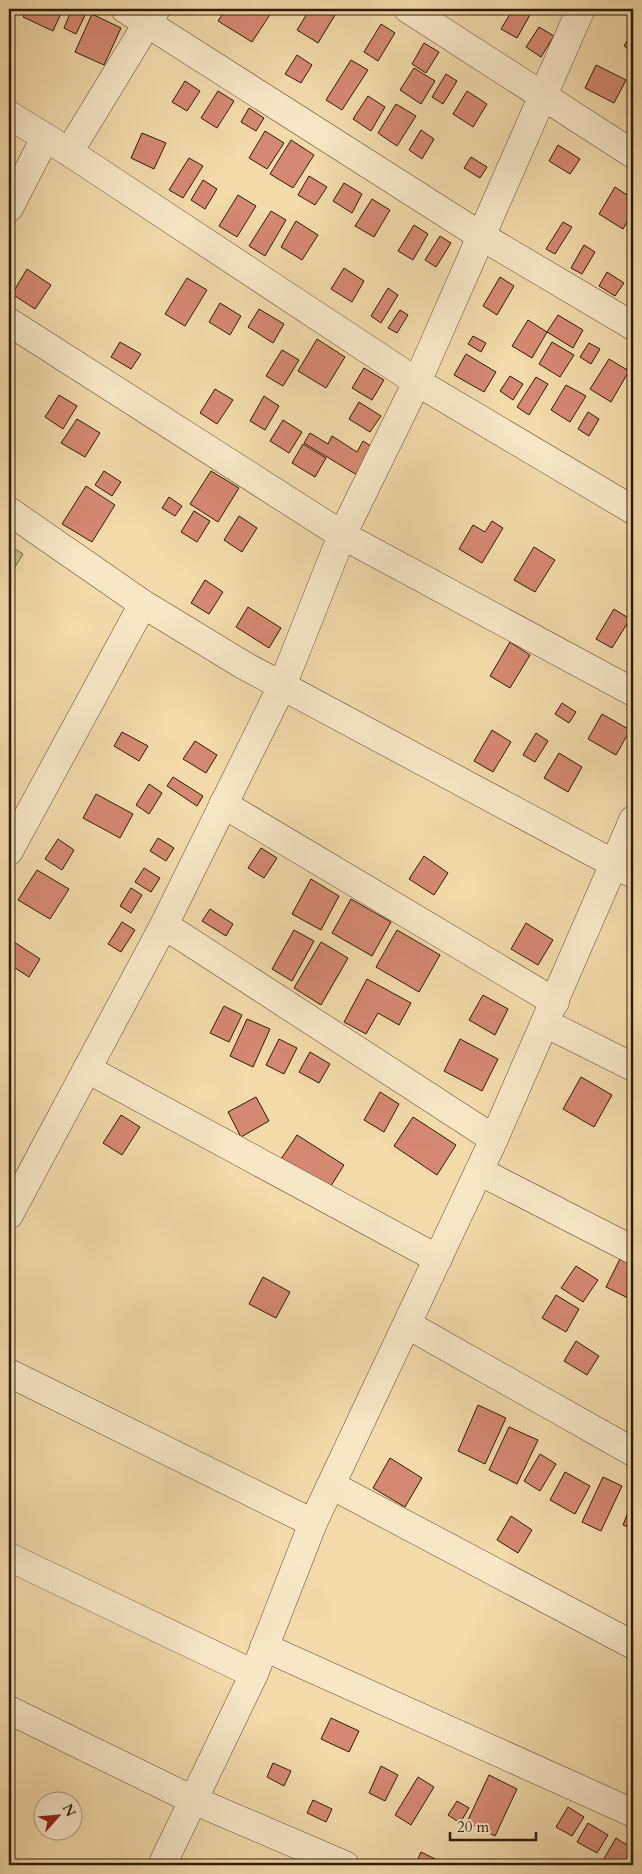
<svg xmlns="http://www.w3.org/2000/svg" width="642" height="1874" viewBox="0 0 642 1874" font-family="Cardo,serif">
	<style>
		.green { fill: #c0be84; stroke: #776c46 }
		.building { fill: #d58971; stroke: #2e1b07 }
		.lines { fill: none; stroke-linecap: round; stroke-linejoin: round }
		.minor-casing { stroke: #5f4b30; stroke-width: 29 }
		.minor { stroke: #f7e7c7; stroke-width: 28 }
	</style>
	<rect width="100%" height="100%" fill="#f2daa9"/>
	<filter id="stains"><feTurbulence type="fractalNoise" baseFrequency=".004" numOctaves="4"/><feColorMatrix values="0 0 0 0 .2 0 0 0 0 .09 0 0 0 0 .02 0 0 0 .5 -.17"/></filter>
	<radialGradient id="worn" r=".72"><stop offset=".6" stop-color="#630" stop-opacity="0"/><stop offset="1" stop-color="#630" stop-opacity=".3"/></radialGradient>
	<path class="green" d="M9,545L23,554L9,577Z"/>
	<g class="building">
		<path d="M27,9H63L53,31L23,17Z"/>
		<path d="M72,9H88L76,34L64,28Z"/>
		<path d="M226,9H271L273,10L252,42L218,21Z"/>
		<path d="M310,9H325L335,15L318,43L297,30Z"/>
		<path d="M513,9H523L531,13L517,38L501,29Z"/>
		<path d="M92,14L121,28L104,65L75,52Z"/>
		<path d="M381,24L395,33L378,61L364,52Z"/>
		<path d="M539,27L554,36L541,57L526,47Z"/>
		<path d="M633,31V51L624,46Z"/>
		<path d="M424,43L439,52L426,73L412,64Z"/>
		<path d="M297,55L312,65L301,83L285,74Z"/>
		<path d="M351,60L368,70L342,110L326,100Z"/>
		<path d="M596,65L626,80L614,103L585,88Z"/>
		<path d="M414,68L435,81L421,104L400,90Z"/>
		<path d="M446,74L457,81L443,104L432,97Z"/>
		<path d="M185,81L200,91L187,111L172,102Z"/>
		<path d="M218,91L234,101L217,128L201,118Z"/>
		<path d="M467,91L487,104L473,127L453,114Z"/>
		<path d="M368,96L385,107L371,131L353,119Z"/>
		<path d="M396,104L416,116L397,146L378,133Z"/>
		<path d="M249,108L264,118L256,131L241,122Z"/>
		<path d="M421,130L434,139L422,159L409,150Z"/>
		<path d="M265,131L284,143L267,169L249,158Z"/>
		<path d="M142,133L166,143L154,169L131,158Z"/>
		<path d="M291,140L314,155L293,188L270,174Z"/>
		<path d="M558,145L580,159L570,174L549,161Z"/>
		<path d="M471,157L487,167L480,178L464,168Z"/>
		<path d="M189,158L203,166L183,198L169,190Z"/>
		<path d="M309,176L327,187L315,205L298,195Z"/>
		<path d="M203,180L217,189L205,209L191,200Z"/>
		<path d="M344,183L362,194L352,213L333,201Z"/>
		<path d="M615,187L633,199V212L623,229L599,214Z"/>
		<path d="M238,195L256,206L237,237L219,226Z"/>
		<path d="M372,199L390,210L374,237L355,226Z"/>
		<path d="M271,211L286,220L265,256L249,246Z"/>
		<path d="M296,221L318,235L302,260L281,247Z"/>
		<path d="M563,222L572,227L555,254L546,249Z"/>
		<path d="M414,225L428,234L413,260L398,251Z"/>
		<path d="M440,236L451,243L436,267L425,260Z"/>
		<path d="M584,245L595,252L582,274L571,268Z"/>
		<path d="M633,248V262L627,258Z"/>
		<path d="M344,268L364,281L352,302L331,289Z"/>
		<path d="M27,269L51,285L35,309L12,294Z"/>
		<path d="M607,272L624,283L615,296L599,286Z"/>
		<path d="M500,277L514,286L497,315L483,306Z"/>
		<path d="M187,278L207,290L185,326L165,314Z"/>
		<path d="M388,288L398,295L381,323L371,316Z"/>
		<path d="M220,303L241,316L230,335L209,322Z"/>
		<path d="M259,309L284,324L273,343L248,327Z"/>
		<path d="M400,310L408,315L397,333L388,328Z"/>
		<path d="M558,315L583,330L573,348L547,332Z"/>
		<path d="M528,320L547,332L532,358L512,346Z"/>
		<path d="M473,336L486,343L481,352L468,344Z"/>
		<path d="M317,339L345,357L326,388L298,371Z"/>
		<path d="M120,342L141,354L131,369L111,357Z"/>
		<path d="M552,342L574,355L560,377L539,364Z"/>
		<path d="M589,343L600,349L591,364L580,357Z"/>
		<path d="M282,350L299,360L283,386L266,376Z"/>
		<path d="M466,354L496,372L484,392L454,375Z"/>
		<path d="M609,359L629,371L611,402L590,389Z"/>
		<path d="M364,368L384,380L372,400L352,388Z"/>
		<path d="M510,376L523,384L513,400L500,391Z"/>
		<path d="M536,377L548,384L529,415L517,407Z"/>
		<path d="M566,385L586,396L570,422L551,410Z"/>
		<path d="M215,389L233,400L217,424L200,413Z"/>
		<path d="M59,395L77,406L63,429L45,417Z"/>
		<path d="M264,396L279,406L265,430L250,421Z"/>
		<path d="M359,402L381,416L370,432L349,419Z"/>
		<path d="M588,412L599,419L589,436L578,429Z"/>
		<path d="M77,419L100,433L85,457L61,443Z"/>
		<path d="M283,420L302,432L289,453L270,441Z"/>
		<path d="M310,433L328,444L332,436L357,452L363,441L374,448L357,475L304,443Z"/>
		<path d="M303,444L326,458L315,477L292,463Z"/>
		<path d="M104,471L121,482L112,496L95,485Z"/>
		<path d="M211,471L239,488L218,522L190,504Z"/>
		<path d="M86,486L115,505L92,542L62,524Z"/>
		<path d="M169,497L182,506L175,516L162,508Z"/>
		<path d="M194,511L210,521L197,542L181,532Z"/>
		<path d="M239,516L257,528L242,552L224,540Z"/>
		<path d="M492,521L503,528L482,563L459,549L473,525L485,532Z"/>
		<path d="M534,547L555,560L535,592L514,580Z"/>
		<path d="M205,580L223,592L209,614L191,603Z"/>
		<path d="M248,607L281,628L269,648L236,627Z"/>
		<path d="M614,609L630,619L612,648L596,639Z"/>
		<path d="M510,642L530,655L510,688L490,676Z"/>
		<path d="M562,703L576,712L569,723L555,714Z"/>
		<path d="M602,714L630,730L616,755L588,739Z"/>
		<path d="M492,730L511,742L493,772L474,761Z"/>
		<path d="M122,732L148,746L139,761L114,746Z"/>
		<path d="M536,733L548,741L535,762L523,755Z"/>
		<path d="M195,741L217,755L206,773L183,759Z"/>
		<path d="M559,753L582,767L568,792L544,778Z"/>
		<path d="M173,777L203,796L197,806L167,786Z"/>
		<path d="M149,784L162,793L149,814L136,805Z"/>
		<path d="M96,794L133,814L120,838L83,818Z"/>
		<path d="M158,838L174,848L166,861L150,851Z"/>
		<path d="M58,839L74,850L62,870L45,859Z"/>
		<path d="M261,848L277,858L264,878L248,868Z"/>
		<path d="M424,856L448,873L434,895L409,879Z"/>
		<path d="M144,868L160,878L151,892L135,882Z"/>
		<path d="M37,870L69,889L50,919L18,900Z"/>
		<path d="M311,879L339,896L321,930L292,914Z"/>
		<path d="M131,888L142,895L131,913L120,906Z"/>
		<path d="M351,899L391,922L372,956L332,933Z"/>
		<path d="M210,909L233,924L226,936L202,921Z"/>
		<path d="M122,922L135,930L121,952L108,944Z"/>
		<path d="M526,923L553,940L538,965L511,949Z"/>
		<path d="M294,930L314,941L292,981L272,969Z"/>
		<path d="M397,930L440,955L419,992L376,967Z"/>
		<path d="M11,940L40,959L29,977L9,964Z"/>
		<path d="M321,942L348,958L321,1005L294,988Z"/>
		<path d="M367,979L411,1003L399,1025L378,1013L366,1034L344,1022Z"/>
		<path d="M483,995L508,1009L495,1035L469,1020Z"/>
		<path d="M224,1006L242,1015L229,1042L210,1033Z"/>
		<path d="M247,1019L270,1029L253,1067L230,1056Z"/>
		<path d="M279,1039L297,1048L284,1074L266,1065Z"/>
		<path d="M460,1039L498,1059L482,1091L444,1071Z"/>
		<path d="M310,1052L330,1064L319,1083L299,1072Z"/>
		<path d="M581,1077L612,1095L594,1127L563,1109Z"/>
		<path d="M380,1092L399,1104L384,1132L364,1120Z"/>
		<path d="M256,1097L269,1121L241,1137L228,1112Z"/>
		<path d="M121,1115L140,1127L122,1155L103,1143Z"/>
		<path d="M413,1117L456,1145L437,1175L394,1146Z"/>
		<path d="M297,1135L344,1165L329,1189L281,1159Z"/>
		<path d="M620,1259L633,1265V1287L628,1298L606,1287Z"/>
		<path d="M576,1266L598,1280L583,1302L561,1288Z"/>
		<path d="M263,1277L290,1292L276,1318L249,1304Z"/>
		<path d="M556,1295L579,1309L566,1332L542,1318Z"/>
		<path d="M576,1341L599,1356L587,1375L564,1361Z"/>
		<path d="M478,1405L506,1418L485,1464L458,1451Z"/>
		<path d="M509,1427L538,1440L517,1484L489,1470Z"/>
		<path d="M540,1454L556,1464L540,1491L524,1481Z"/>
		<path d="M390,1458L422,1478L405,1507L373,1488Z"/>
		<path d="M565,1472L590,1486L575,1514L550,1500Z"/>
		<path d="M603,1477L622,1486L601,1531L582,1522Z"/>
		<path d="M633,1500V1529L623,1525Z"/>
		<path d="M511,1516L532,1530L518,1553L497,1540Z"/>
		<path d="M331,1718L359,1731L349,1752L321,1739Z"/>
		<path d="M273,1763L291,1771L284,1786L267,1777Z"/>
		<path d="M381,1766L398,1775L385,1801L369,1793Z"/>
		<path d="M489,1775L517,1789L495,1836L467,1822Z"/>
		<path d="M418,1777L434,1787L411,1825L395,1815Z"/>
		<path d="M313,1800L332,1809L326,1822L307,1813Z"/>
		<path d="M457,1801L469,1808L460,1823L448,1815Z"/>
		<path d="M568,1807L584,1817L572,1836L556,1827Z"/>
		<path d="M588,1823L608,1835L597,1853L577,1842Z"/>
		<path d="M616,1838L633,1849V1853L626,1865H607L602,1862Z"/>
		<path d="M421,1852L441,1862L439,1865H415Z"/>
		<path d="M275,1859L288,1865H272Z"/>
	</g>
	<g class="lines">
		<defs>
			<g id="minor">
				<path d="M125,9L481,236L633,326"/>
				<path d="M408,9L633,154"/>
				<path d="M9,115L69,152L417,382L633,510"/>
				<path d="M69,152L156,9"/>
				<path d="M9,208L45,138"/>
				<path d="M9,322L342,535L633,692"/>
				<path d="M9,511L143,604L245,666L633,874"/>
				<path d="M223,804L555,1002"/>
				<path d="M9,851L143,604"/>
				<path d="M164,925L494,1139"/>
				<path d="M545,1023L633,1067"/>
				<path d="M87,1069L438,1259"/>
				<path d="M479,1171L633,1250"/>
				<path d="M9,1215L164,925L282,686L342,535L417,382L581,9"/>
				<path d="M408,1325L633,1452"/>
				<path d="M9,1373L313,1523"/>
				<path d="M331,1485L633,1645"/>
				<path d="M9,1557L254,1674"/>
				<path d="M264,1647L633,1813"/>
				<path d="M9,1710L193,1800L345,1865"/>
				<path d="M162,1865L254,1674L313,1523L494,1139L633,820"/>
			</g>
		</defs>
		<use href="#minor" class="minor-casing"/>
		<use href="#minor" class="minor"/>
	</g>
	<rect width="642" height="1874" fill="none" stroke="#f2daa9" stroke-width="30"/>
	<rect x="10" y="10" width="622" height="1854" fill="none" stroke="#2e1b07" stroke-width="2.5"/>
	<rect x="15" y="15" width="612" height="1844" fill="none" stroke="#2e1b07"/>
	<g transform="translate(58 1816) rotate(63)"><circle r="24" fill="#f7e7c7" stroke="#a7957a"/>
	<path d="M0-4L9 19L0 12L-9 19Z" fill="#8f2418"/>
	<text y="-8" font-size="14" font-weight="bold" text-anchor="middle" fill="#2e1b07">N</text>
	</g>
	<path d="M450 1832v8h86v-8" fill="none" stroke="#2e1b07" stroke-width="2.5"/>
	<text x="457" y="1832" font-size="15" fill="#2e1b07" stroke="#f7e7c7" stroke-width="4" paint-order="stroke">20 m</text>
	<rect width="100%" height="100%" filter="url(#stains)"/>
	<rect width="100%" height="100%" fill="url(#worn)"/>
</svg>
